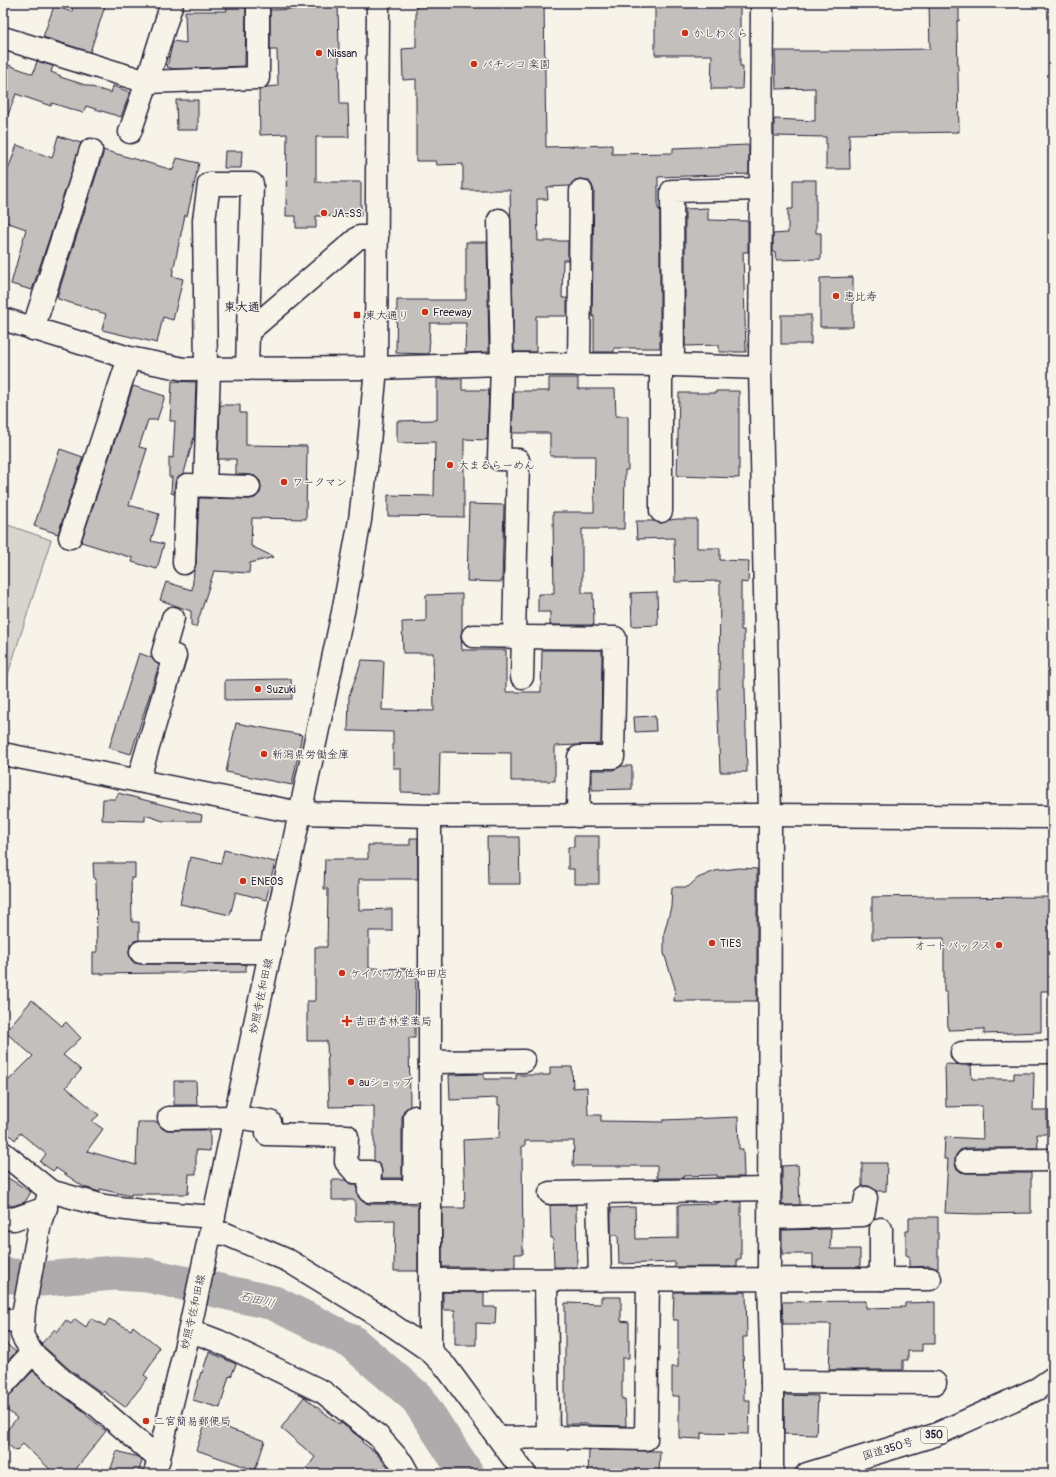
<svg xmlns="http://www.w3.org/2000/svg" width="1056" height="1477" viewBox="0 0 1056 1477" font-family="Pangolin,'Klee One',sans-serif">
	<style>
		.green { fill: #d8d5cf; stroke: #7d7c85 }
		.lines { fill: none; stroke-linecap: round; stroke-linejoin: round }
		.river { stroke: #aeabad; stroke-width: 35 }
		.building { fill: #c2bfbd; stroke: #22223b }
		.minor-casing { stroke: #22223b; stroke-width: 25 }
		.major-casing { stroke: #22223b; stroke-width: 25 }
		.highway-casing { stroke: #22223b; stroke-width: 25 }
		.minor { stroke: #f7f3e8; stroke-width: 22 }
		.major { stroke: #f7f3e8; stroke-width: 22 }
		.highway { stroke: #f7f3e8; stroke-width: 22 }
		.poi-dot { fill: #c8321e; stroke: #f7f3e8; stroke-width: 1.5 }
		.labels { text-anchor: middle; dominant-baseline: central; stroke-width: 3; stroke-linejoin: round; paint-order: stroke }
		.shield { fill: #f7f3e8; stroke: #62616f; stroke-width: 1 }
		.shield-label { font-size: 10px; font-weight: bold; fill: #22223b }
		.poi-label { font-size: 11px; fill: #22223b; stroke: #f7f3e8; text-anchor: start }
		.street-label { font-size: 11px; fill: #22223b; stroke: #f7f3e8 }
		.neighbourhood-label { font-size: 12px; font-weight: bold; fill: #22223b; stroke: #f7f3e8 }
		.water-label { font-size: 12px; font-style: italic; fill: #535263; stroke: #f7f3e8 }
	</style>
	<rect width="100%" height="100%" fill="#f7f3e8"/>
	<filter id="ink" filterUnits="userSpaceOnUse"><feTurbulence type="fractalNoise" baseFrequency=".025" numOctaves="2"/><feDisplacementMap in="SourceGraphic" scale="8" xChannelSelector="R" yChannelSelector="G"/><feConvolveMatrix kernelMatrix="1 2 1 2 8 2 1 2 1" color-interpolation-filters="sRGB"/></filter>
	<g filter="url(#ink)">
		<path class="green" d="M8,525L51,540L3,690V541Z"/>
		<g class="lines">
			<path class="river" d="M3,1275L41,1279L115,1273L147,1275L274,1303L352,1342L417,1398L467,1474"/>
		</g>
		<g class="building">
			<path d="M73,3H106L90,52L43,37L54,6L72,12Z"/>
			<path d="M226,3H244L246,10L245,66L174,69L167,67L173,41L186,43L185,11H227Z"/>
			<path d="M299,3H338L340,104H348L349,137H316V182H361V216H316V228H296V216H286L287,134L260,135L259,90L266,87L278,86L277,50H270V10L299,9Z"/>
			<path d="M416,3H544L546,147L612,145V154L673,153V148L749,145V174L658,177V209H660V348H614V352H594V316H592L594,191L592,185L588,180L581,179L575,180L570,186L547,187L548,199H537L538,241H568V260H563L562,298H567V316H536V352H514L510,190H463V164L437,165L436,161H416V79L403,80L402,49L416,48Z"/>
			<path d="M655,3H740V66H743L742,89H711L712,55H655Z"/>
			<path d="M929,3H959V21H957L959,132L849,134L850,169H826V137L774,136V119L815,121V88L776,89L775,51H874V50L930,49Z"/>
			<path d="M37,61L53,66L51,72L61,76L60,77L111,93L113,86L130,92L121,117L86,106L83,113L52,103L51,106L16,94L5,123H3V63L33,74Z"/>
			<path d="M176,100H198V130H177Z"/>
			<path d="M58,136L81,143L32,290L11,284L26,229L3,221V183L17,145L52,158Z"/>
			<path d="M103,150L173,170L177,158L199,163L187,216L185,215L172,276L183,279L173,320L163,317L157,343L102,330L106,314L58,299V297H57L103,154Z"/>
			<path d="M225,151H242L241,168H224Z"/>
			<path d="M793,180H816V233H821V259L776,260L775,252H773V234L788,233V209H793Z"/>
			<path d="M708,208V220L748,221V252H743L746,352H719V345L685,346V209Z"/>
			<path d="M466,242H487L489,352L465,353L466,323H430L429,354L396,353L397,300H466Z"/>
			<path d="M853,277V327H820V278Z"/>
			<rect x="781" y="315" width="30" height="29"/>
			<path d="M549,378H578V389H615L616,416H628V470H625L624,529H582V593H593L594,625H550V612H538V594H554L553,512H594L595,456H550V433H512L514,391H549Z"/>
			<path d="M437,379H462V390H489L487,440L464,439V517L388,516V495L434,496L435,442L397,443V421L437,420Z"/>
			<path d="M172,381L196,382L194,437L184,473L176,479L174,494L171,493L172,477H169V457L173,458L175,421H170Z"/>
			<path d="M133,386L165,396L157,420H148L139,447L147,449L129,505L159,514L151,541L164,544L157,569L132,562L133,558L81,542Z"/>
			<path d="M716,391H739V478L677,476L679,393H716Z"/>
			<path d="M220,405H240V413H246V445L307,446L306,519L252,518L251,546L274,557L250,563L249,573L214,571L196,627L191,626V611L160,600L166,582L192,590L194,571L196,563L199,498L249,499L255,498L260,493L261,488L260,481L255,476L249,475L236,474V459H218Z"/>
			<path d="M60,449L83,457L58,534L34,526Z"/>
			<path d="M469,504L504,505L502,582L467,581Z"/>
			<path d="M677,519H697V548H720V560L749,561L748,583L741,582V630H744V688H745L747,772H720L717,689H719L720,581L675,582L674,538L637,539L636,521H654L661,523L669,520Z"/>
			<path d="M657,592L658,625L632,626L631,593Z"/>
			<path d="M462,594V631L461,636L462,650H506V692H541L542,650H602L601,744L555,746V781H511V753L440,752L439,793L401,792V768H393V732L348,731L349,696L362,660L384,661L382,710L434,711L433,653H403L402,622L426,621V595Z"/>
			<path d="M139,653L152,658L155,662L159,665L131,754L109,748Z"/>
			<path d="M291,679L292,699L225,700V680Z"/>
			<path d="M655,716L656,731L635,732L634,717Z"/>
			<path d="M236,723L302,735L292,785L226,772Z"/>
			<path d="M621,766H632V789L592,790V770H613Z"/>
			<path d="M118,793L202,815L201,821H163L145,815V821L102,820L103,799H116Z"/>
			<path d="M574,836H599V884H574V869H568V847H574Z"/>
			<path d="M487,837H519L520,884H488Z"/>
			<path d="M410,838H418V879H359V910L392,909V931H369V968L416,969L415,1038H409L410,1106L404,1110L402,1117V1178H382L381,1167L374,1161V1106L329,1107L327,1041H307V1001H315V947H327L328,889H324L325,859H368V845H410Z"/>
			<path d="M224,850L275,862L266,900L236,892L230,915L180,904L190,857L221,863Z"/>
			<path d="M93,863H135V878H131L132,922H139V940L134,941L130,945L129,952L130,958L134,963L141,964H246V972L93,974V952H97L96,879H94Z"/>
			<path d="M739,868L757,869V1001H674L675,988L664,953V933L671,907L672,887H688L698,878L715,871Z"/>
			<path d="M934,896V898L1053,897V991H1041V1032L984,1034V1029L948,1030L947,992H944V938L872,939V897Z"/>
			<path d="M32,1000L62,1026L66,1022L81,1038L63,1055L81,1070L66,1087L99,1115L92,1121L103,1129L87,1151L136,1165L138,1122H158L163,1129L169,1130H210V1151L196,1150V1174H189L188,1194H131V1196L100,1189V1192L84,1187L56,1168L53,1171L40,1162L46,1154L20,1133L15,1140L3,1129V1086L33,1056L5,1032Z"/>
			<path d="M945,1064L971,1065L972,1079H1014V1073H1034L1033,1110H1047V1134H1037L1038,1148H967L960,1150L956,1155L955,1161L956,1168L961,1172L967,1173H1031V1213L977,1214L945,1213L948,1159H944L945,1137L983,1139L982,1106L946,1107Z"/>
			<path d="M550,1067H572L573,1088L587,1087L588,1115H601V1121L663,1122V1120L738,1117L739,1149H743L744,1177H717V1175L683,1176V1178H657V1166H573L574,1141H525V1146H522L523,1254H515V1267H442V1208H465L463,1140L499,1138L500,1105H498V1098L450,1100L449,1075L484,1074V1079H516V1075H550Z"/>
			<path d="M174,1081H196L197,1105H174Z"/>
			<path d="M862,1163H887L886,1191H876L869,1186H862Z"/>
			<path d="M798,1165L800,1205H782V1166Z"/>
			<path d="M3,1175L31,1192L25,1202L12,1206L3,1202Z"/>
			<path d="M332,1180H345L350,1184H357L358,1196L363,1202L369,1204H410V1205H418V1271H394L395,1220L355,1221V1200H332Z"/>
			<path d="M717,1202H741V1259H737V1267H675V1262L619,1264L618,1235H611V1208L635,1207L636,1239L678,1238V1205L717,1204Z"/>
			<path d="M550,1205H576L577,1267H554L553,1238H551Z"/>
			<path d="M909,1217H938V1269L930,1266L909,1267V1256L906,1255V1231H909Z"/>
			<path d="M831,1229L830,1249H860V1267H813V1254H782V1230Z"/>
			<path d="M443,1292H484V1307H496L495,1324L476,1323V1345H455V1310H443Z"/>
			<path d="M674,1292H746L747,1337H743L744,1400H750L749,1434L701,1433V1439L679,1438V1396H672V1367H678V1320H673Z"/>
			<path d="M601,1297H621V1321L629,1322V1358H622V1399H625L626,1426L589,1425V1424H565V1303L601,1304Z"/>
			<path d="M866,1301V1308L905,1307V1303L935,1302V1344H922V1351H908V1360H903V1370H829L831,1324H783L782,1302Z"/>
			<path d="M91,1318L105,1326L109,1319L131,1330L133,1326L159,1347L154,1360L144,1375L148,1378L125,1407L103,1391L102,1393L70,1370L41,1344L55,1329L57,1332L66,1320L71,1324L75,1319L86,1327Z"/>
			<path d="M3,1341L16,1352L3,1366Z"/>
			<path d="M209,1352L236,1364L231,1377L229,1376L220,1408L193,1400L201,1372L202,1373Z"/>
			<path d="M33,1371L54,1389L87,1414L86,1415L106,1431L72,1474H55L23,1444L16,1451L3,1441V1435L17,1418L3,1407V1397H7L12,1393Z"/>
			<path d="M784,1395L818,1396L816,1435L784,1434Z"/>
			<path d="M304,1397L339,1424L340,1422L363,1440L362,1442L376,1453L394,1474H303L315,1457L281,1428Z"/>
			<path d="M206,1421L265,1441L255,1470L196,1450Z"/>
			<path d="M589,1450L660,1451L659,1474H588Z"/>
			<path d="M117,1451L138,1457L142,1461L138,1474H109Z"/>
		</g>
		<g class="lines">
			<defs>
				<g id="minor">
					<path d="M378,3L376,368L369,443L360,520L343,612L300,813L430,816L770,815L1053,817"/>
					<path d="M762,3L760,368L770,815L769,1278L772,1382V1474"/>
					<path d="M3,38L147,82L258,78V3"/>
					<path d="M130,132L147,82L172,3"/>
					<path d="M499,220L502,364L499,459L518,460L514,637"/>
					<path d="M3,319L129,358L184,369L376,368L502,364L673,365L760,368"/>
					<path d="M33,329L91,150"/>
					<path d="M248,332L359,237H377"/>
					<path d="M579,365L581,191"/>
					<path d="M661,365V511"/>
					<path d="M673,365L672,191L761,189"/>
					<path d="M206,369L204,220L209,184H252L247,369"/>
					<path d="M205,485L209,369"/>
					<path d="M70,537L129,358"/>
					<path d="M184,563L187,485L249,487"/>
					<path d="M473,636L523,637"/>
					<path d="M522,677L523,637L615,638L613,757H579L578,816"/>
					<path d="M138,781L175,656L163,653L173,618"/>
					<path d="M141,952H271"/>
					<path d="M962,1053L1053,1052"/>
					<path d="M430,1062L524,1061"/>
					<path d="M169,1118L235,1117L270,1122L267,1134L347,1136L346,1162L355,1172H370L369,1191H414L415,1117"/>
					<path d="M3,1153L50,1191L104,1206L149,1212L214,1217"/>
					<path d="M967,1161L1053,1160"/>
					<path d="M50,1191L40,1223L24,1309L22,1335L32,1353L62,1380L95,1404L159,1459"/>
					<path d="M550,1193L770,1189"/>
					<path d="M598,1193L600,1280"/>
					<path d="M3,1218L14,1219L46,1208"/>
					<path d="M770,1218L863,1215L866,1198"/>
					<path d="M881,1229V1279"/>
					<path d="M211,1233L226,1234L289,1261L376,1314L430,1351L446,1367L525,1474"/>
					<path d="M430,1280L930,1279"/>
					<path d="M546,1280L548,1437"/>
					<path d="M3,1319L23,1323"/>
					<path d="M189,1332L202,1335L218,1341L323,1392L378,1436L402,1463L408,1474"/>
					<path d="M430,1351V816"/>
					<path d="M772,1382L935,1383"/>
					<path d="M3,1385L32,1353"/>
					<path d="M499,1438L548,1437L646,1439L648,1280"/>
				</g>
				<path id="major" d="M3,754L300,813L189,1332L155,1474"/>
				<path id="highway" d="M807,1474L935,1435L1037,1389L1053,1378"/>
			</defs>
			<use href="#minor" class="minor-casing"/>
			<use href="#major" class="major-casing"/>
			<use href="#highway" class="highway-casing"/>
			<use href="#minor" class="minor"/>
			<use href="#major" class="major"/>
			<use href="#highway" class="highway"/>
		</g>
	</g>
	<g class="poi-dot">
		<circle cx="685" cy="33" r="4"/>
		<circle cx="319" cy="53" r="4"/>
		<circle cx="474" cy="64" r="4"/>
		<circle cx="324" cy="213" r="4"/>
		<circle cx="836" cy="296" r="4"/>
		<circle cx="425" cy="312" r="4"/>
		<rect x="353" y="311" width="8" height="8" rx="2"/>
		<circle cx="450" cy="465" r="4"/>
		<circle cx="284" cy="482" r="4"/>
		<circle cx="258" cy="689" r="4"/>
		<circle cx="264" cy="754" r="4"/>
		<circle cx="243" cy="881" r="4"/>
		<circle cx="712" cy="943" r="4"/>
		<circle cx="999" cy="945" r="4"/>
		<circle cx="342" cy="973" r="4"/>
		<path d="M345 1015h4v4h4v4h-4v4h-4v-4h-4v-4h4z"/>
		<circle cx="351" cy="1082" r="4"/>
		<circle cx="146" cy="1421" r="4"/>
	</g>
	<g class="labels">
		<rect class="shield" x="921" y="1427" width="26" height="16" rx="3"/>
		<g class="shield-label">
			<text x="934" y="1435">350</text>
		</g>
		<g class="poi-label">
			<text x="693" y="33">かしわくら</text>
			<text x="327" y="53">Nissan</text>
			<text x="482" y="64">パチンコ 楽園</text>
			<text x="332" y="213">JA-SS</text>
			<text x="844" y="296">恵比寿</text>
			<text x="433" y="312">Freeway</text>
			<text x="365" y="315">東大通り</text>
			<text x="458" y="465">大まるらーめん</text>
			<text x="292" y="482">ワークマン</text>
			<text x="266" y="689">Suzuki</text>
			<text x="272" y="754">新潟県労働金庫</text>
			<text x="251" y="881">ENEOS</text>
			<text x="720" y="943">TIES</text>
			<text x="991" y="945" text-anchor="end">オートバックス</text>
			<text x="350" y="973">ケイバッカ佐和田店</text>
			<text x="355" y="1021">吉田杏林堂薬局</text>
			<text x="359" y="1082">auショップ</text>
			<text x="154" y="1421">二宮簡易郵便局</text>
		</g>
		<g class="street-label">
			<text transform="translate(261 996) rotate(-78)">妙照寺佐和田線</text>
			<text transform="translate(193 1312) rotate(-77)">妙照寺佐和田線</text>
			<text transform="translate(888 1449) rotate(-17)">国道350号</text>
		</g>
		<g class="neighbourhood-label">
			<text x="242" y="307">東大通</text>
		</g>
		<g class="water-label">
			<text transform="translate(257 1300) rotate(14)">石田川</text>
		</g>
	</g>
	<rect width="1056" height="1477" fill="none" stroke="#f7f3e8" stroke-width="16"/>
	<rect x="8" y="8" width="1040" height="1461" fill="none" stroke="#22223b" stroke-width="1.5" filter="url(#ink)"/>
</svg>
